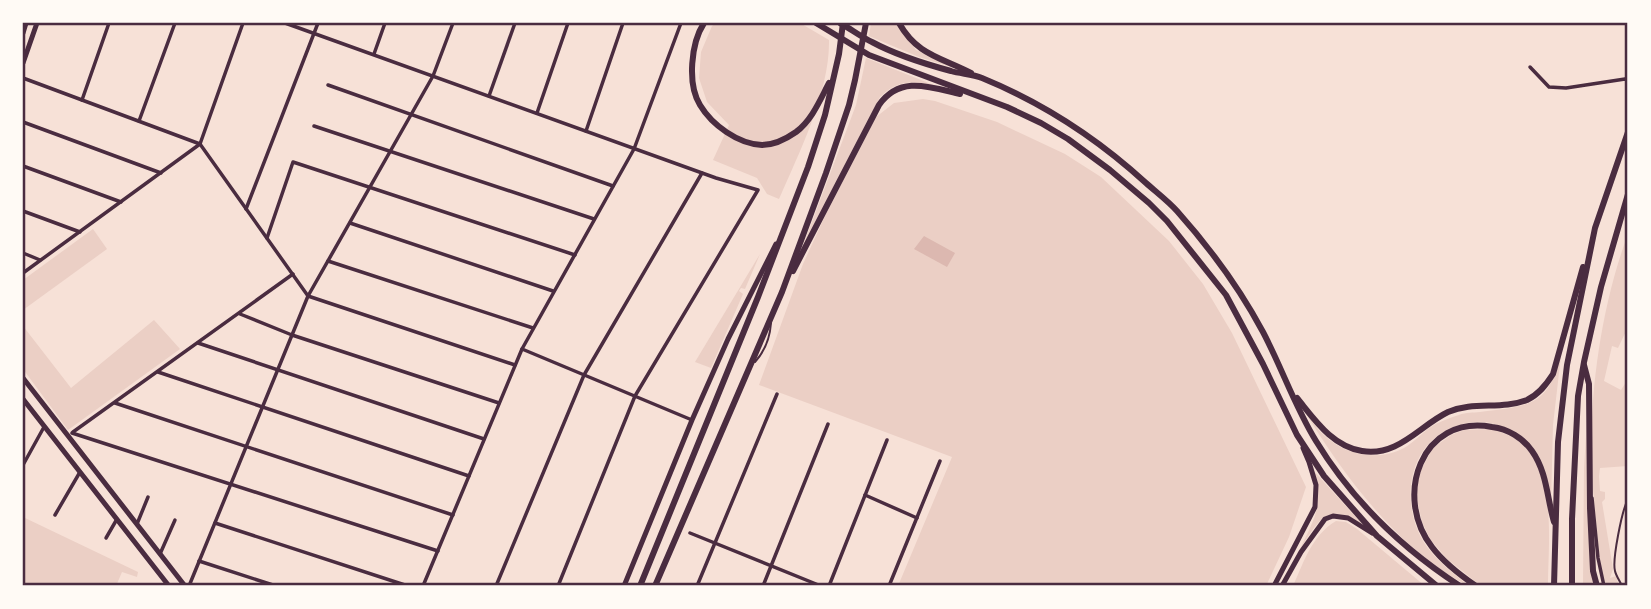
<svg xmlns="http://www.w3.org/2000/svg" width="1651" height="609" viewBox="0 0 1651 609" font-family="Jost,sans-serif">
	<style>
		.green { fill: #ebcfc5 }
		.water { fill: #dcb8b0 }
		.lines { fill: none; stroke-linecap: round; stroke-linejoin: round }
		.service { stroke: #4a2c40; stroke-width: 2 }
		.minor { stroke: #4a2c40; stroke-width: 3.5 }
		.secondary { stroke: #4a2c40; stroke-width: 5 }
		.trunk { stroke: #4a2c40; stroke-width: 6 }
		.neatline { fill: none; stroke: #4a2c40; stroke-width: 2.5 }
	</style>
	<rect width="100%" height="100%" fill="#f7e1d7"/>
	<g class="green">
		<path d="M716,23H800L829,40C830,91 799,153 779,199L767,194L757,178L713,160L729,125L707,102L699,78L701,52L712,26Z"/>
		<path d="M871,23H896L916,50L964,71L919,57L869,36Z"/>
		<path d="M866,58L936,86C912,81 899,79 880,97L842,170L798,259L856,105Z"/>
		<path d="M923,99L935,101L997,122L1065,154L1101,177L1169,241L1203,284L1232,333L1306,487L1289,537L1266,586H898L952,457L759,385L803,264L825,216L876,117L894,103Z"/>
		<path d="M93,229L107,249L23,310V280Z"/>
		<path d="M1628,234V327L1618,348L1612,346L1604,381L1621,390L1628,379V466L1600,468L1599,476L1600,491L1605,492V499L1602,502L1613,569L1610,578L1616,576L1619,586H1606L1601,571C1598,539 1594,507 1592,475C1588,399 1601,306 1628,234Z"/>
		<path d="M760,254L745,289L741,288L739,291L743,294L711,368L695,362Z"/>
		<path d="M154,320L180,349L68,430L23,369V326L71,388Z"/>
		<path d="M1562,347L1553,425L1551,503C1547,492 1538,454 1532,447C1529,443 1523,440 1519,437C1501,423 1482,418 1459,425C1409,440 1399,500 1423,541C1434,559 1453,573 1469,586C1401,553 1342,474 1304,410C1310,419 1316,428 1324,435C1344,455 1378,462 1404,448C1413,443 1421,434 1429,428C1438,422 1449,418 1459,415C1466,412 1473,413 1480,412C1534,406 1551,404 1562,347Z"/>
		<path d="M1587,419L1591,572L1594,586H1583L1584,468Z"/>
		<path d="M1492,429C1503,433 1513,436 1522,444C1557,475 1548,544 1548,586H1481L1447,559L1430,539L1422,522L1417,499V485L1421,470L1433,448L1451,435L1464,430Z"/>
		<path d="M1313,470L1363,525C1327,500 1319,520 1300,549C1315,517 1324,506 1313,470Z"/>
		<path d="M23,517L138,572L137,577L122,572L116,586H23Z"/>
		<path d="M1336,521L1346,522L1357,529L1425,586H1293C1304,562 1312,535 1336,521Z"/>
	</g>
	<path class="water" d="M924,236L955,253L947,267L914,249Z"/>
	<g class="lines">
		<g class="service">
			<path d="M755,362C765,351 770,337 771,323"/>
			<path d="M1622,586C1620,581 1616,576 1615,571C1612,560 1622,510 1628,499"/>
		</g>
		<g class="minor">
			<path d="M285,23L716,178L758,190L635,396L558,586"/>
			<path d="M374,54L385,23"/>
			<path d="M1530,67L1549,87L1566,88L1625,79L1628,81"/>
			<path d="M23,78L200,144"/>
			<path d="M328,85L613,186"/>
			<path d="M489,96L515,23"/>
			<path d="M82,100L109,23"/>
			<path d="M537,113L568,23"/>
			<path d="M139,121L175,23"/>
			<path d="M23,122L161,173"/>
			<path d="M314,126L594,219"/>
			<path d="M586,131L623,23"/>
			<path d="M200,144L308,296"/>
			<path d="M200,144L243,23"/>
			<path d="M23,166L121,202"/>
			<path d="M246,209L318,23"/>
			<path d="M23,211L80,232"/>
			<path d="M350,223L553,291"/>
			<path d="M267,238L293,162L575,255"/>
			<path d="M23,253L40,260"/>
			<path d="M328,261L533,328"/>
			<path d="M23,273L200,144"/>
			<path d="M308,296L515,365"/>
			<path d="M240,314L292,335L499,403"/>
			<path d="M198,343L484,439"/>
			<path d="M522,349L692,420"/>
			<path d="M158,372L469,476"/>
			<path d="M115,403L453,515"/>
			<path d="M73,432L293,274"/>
			<path d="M72,433L438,551"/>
			<path d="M23,465L44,427"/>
			<path d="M865,495L917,518"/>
			<path d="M1592,498L1598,558L1604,586"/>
			<path d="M55,515L80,472"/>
			<path d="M215,523L408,586"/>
			<path d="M137,524L148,497"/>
			<path d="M690,533L821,586"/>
			<path d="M106,538L117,519"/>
			<path d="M160,554L175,520"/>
			<path d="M199,561L276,586"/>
			<path d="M189,586L308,296L433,76L453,23"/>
			<path d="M423,586L522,349L634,149L681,23"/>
			<path d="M496,586L584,375L702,173"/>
			<path d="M697,586L777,394"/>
			<path d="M763,586L828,424"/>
			<path d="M829,586L887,440"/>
			<path d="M889,586L940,461"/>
		</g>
		<g class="secondary">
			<path d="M23,33L26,23"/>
			<path d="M23,63L37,23"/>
			<path d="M23,378L185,586"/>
			<path d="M23,399L169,586"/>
			<path d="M624,586L692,420L728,339L776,244"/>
			<path d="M1274,586L1315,507L1316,485L1309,462L1303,448"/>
			<path d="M1282,586L1301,552L1325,519L1333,516L1348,518L1372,533"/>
		</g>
		<g class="trunk">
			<path d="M704,23C691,43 687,84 700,105C712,125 738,144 762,145C774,145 786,139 796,132C812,120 820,100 829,83"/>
			<path d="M816,23L869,55L1007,107L1041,123L1068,139L1110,170L1149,203L1167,221L1226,295L1263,364L1297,435L1324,476L1377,536L1437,586"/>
			<path d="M840,23C851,29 861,37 872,42C896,55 925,64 951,71C961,74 972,74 982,78C1043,103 1098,139 1146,183C1156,192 1168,201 1177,211C1210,248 1240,289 1263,332C1282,368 1295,407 1316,441C1352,500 1403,549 1460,586"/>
			<path d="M899,23C917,55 940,57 971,73"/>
			<path d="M793,271L879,105C900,75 930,87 960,94"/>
			<path d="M1584,365L1589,384L1590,508L1593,571L1597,586"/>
			<path d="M1297,398C1315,420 1332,446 1362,451C1398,457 1419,426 1448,412C1474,401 1501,410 1527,400C1539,394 1546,385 1553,374L1583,267"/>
			<path d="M640,586L758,297L808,167L825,115L839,54L843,23"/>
			<path d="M655,586L782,292L826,173L849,105L855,80L866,23"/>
			<path d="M1476,586C1460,575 1444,563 1432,547C1393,497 1421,414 1492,427C1508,429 1523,438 1532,451C1547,472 1547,498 1554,522"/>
			<path d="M1554,586L1558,442L1567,365L1595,228L1628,132"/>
			<path d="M1572,586V519L1578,396L1584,362L1601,287L1628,194"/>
		</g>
	</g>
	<rect width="1651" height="609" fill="none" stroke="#fffaf5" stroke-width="49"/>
	<rect x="24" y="24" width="1602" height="560" class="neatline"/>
</svg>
